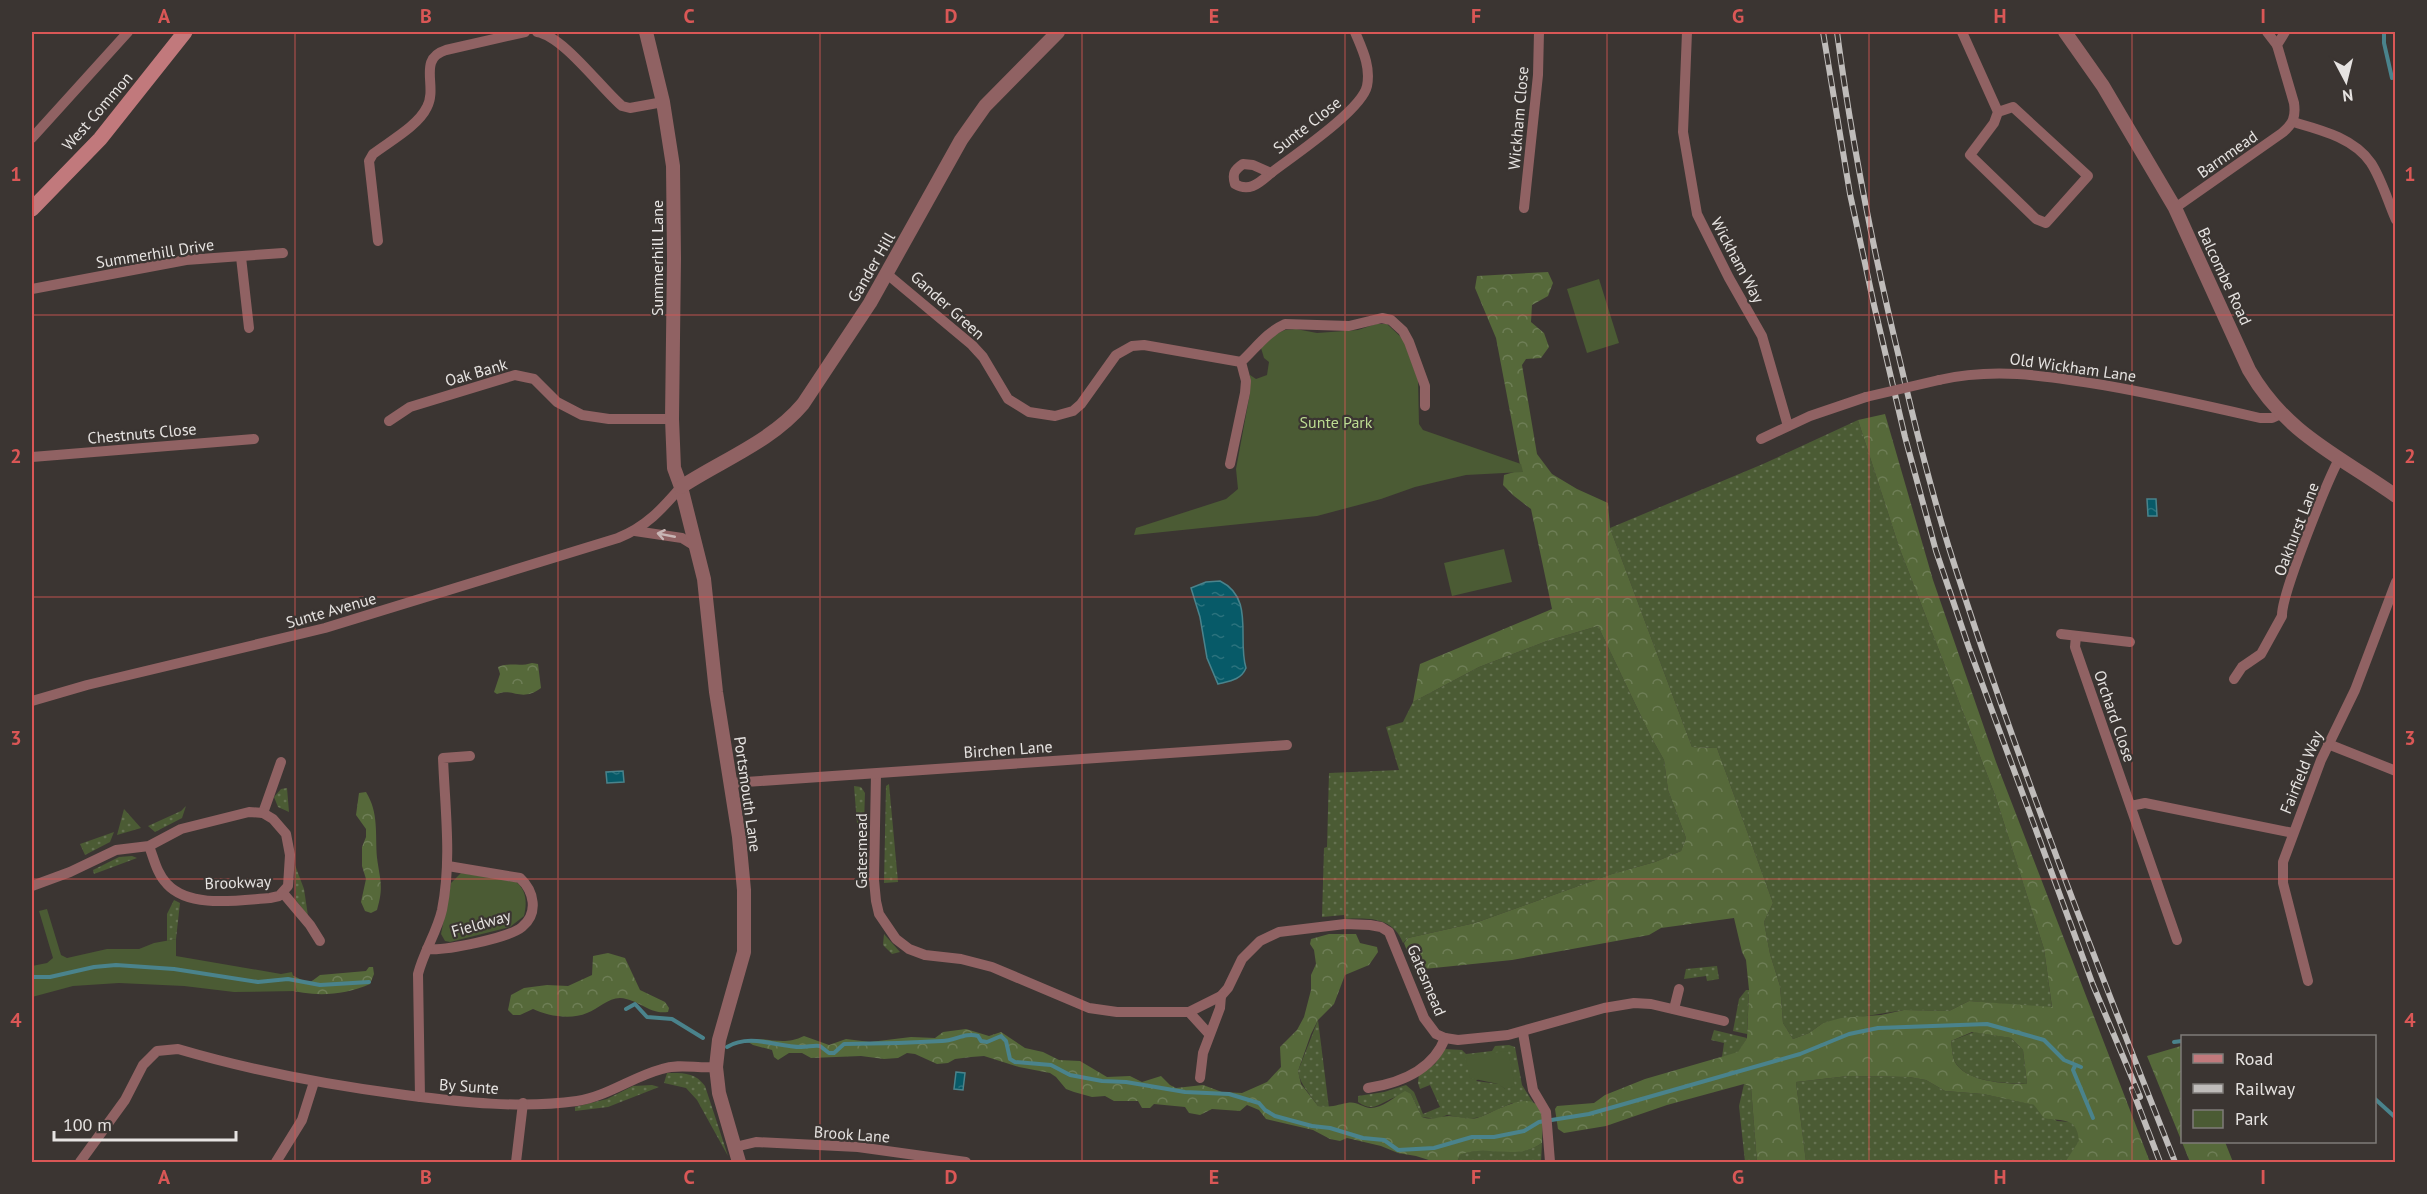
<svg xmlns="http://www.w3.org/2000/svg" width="2427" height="1194" viewBox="0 0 2427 1194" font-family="'PT Sans',sans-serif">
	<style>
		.grass { fill: url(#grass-dots); fill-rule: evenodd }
		.forest { fill: url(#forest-crowns); fill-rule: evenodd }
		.park { fill: #4b5b34 }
		.water { fill: url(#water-ripples); stroke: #4a838c; stroke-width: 1.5 }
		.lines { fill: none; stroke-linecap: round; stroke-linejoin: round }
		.stream { stroke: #4a838c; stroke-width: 4 }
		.minor { stroke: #906263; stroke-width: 10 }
		.tertiary { stroke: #906263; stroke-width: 14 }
		.secondary { stroke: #c1797c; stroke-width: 15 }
		.rail-casing { stroke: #bfbcba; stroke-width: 6 }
		.rail { stroke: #3b3532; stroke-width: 4; stroke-dasharray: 11; stroke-linecap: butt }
		.minor-bridge { stroke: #906263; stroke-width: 10 }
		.oneway { stroke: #c8b6b5 }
		.grid { fill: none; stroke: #da5756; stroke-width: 1.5; stroke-opacity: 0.55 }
		.labels { text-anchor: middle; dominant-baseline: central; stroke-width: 4.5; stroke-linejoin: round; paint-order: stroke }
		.street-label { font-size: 16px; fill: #e6e3e1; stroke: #3b3532 }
		.park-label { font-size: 16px; fill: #bddc92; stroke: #3b3532 }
		.neatline { fill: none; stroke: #da5756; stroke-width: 2 }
		.grid-label { font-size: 20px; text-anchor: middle; font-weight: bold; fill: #da5756 }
	</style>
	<defs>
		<pattern id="grass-dots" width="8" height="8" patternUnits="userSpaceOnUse" patternTransform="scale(1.5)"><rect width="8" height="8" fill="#4b5b34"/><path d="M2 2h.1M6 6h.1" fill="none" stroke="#657251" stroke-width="1.8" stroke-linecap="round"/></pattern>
		<pattern id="forest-crowns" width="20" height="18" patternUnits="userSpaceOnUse" patternTransform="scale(1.5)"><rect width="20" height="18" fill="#56693a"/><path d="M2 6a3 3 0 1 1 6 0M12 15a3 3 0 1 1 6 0" fill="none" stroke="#6e7e56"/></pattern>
		<pattern id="water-ripples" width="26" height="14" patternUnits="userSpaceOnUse" patternTransform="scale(1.5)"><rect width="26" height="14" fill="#075a68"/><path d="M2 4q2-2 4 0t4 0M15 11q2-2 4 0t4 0" fill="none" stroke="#2b727d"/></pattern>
	</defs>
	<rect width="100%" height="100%" fill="#3b3532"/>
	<g class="grass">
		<path d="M1858,420L1899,547L1995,795L2044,949L2052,1008L1969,1001L1949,1011L1904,1010L1823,1023L1809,1033L1793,1039L1783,1023L1780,986L1770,954L1764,922L1773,903L1717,748L1692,747L1610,528L1763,464Z"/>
		<path d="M1598,626L1651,737L1664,760L1668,790L1686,838L1681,851L1655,862L1612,874L1475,923L1408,938L1403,943C1393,917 1369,918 1345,919L1344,915L1322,917L1324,848L1327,847L1329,773L1399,770L1386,727L1403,722L1413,702L1479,667L1547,641Z"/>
		<path d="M889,784L898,882L884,883L886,786Z"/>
		<path d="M854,786L861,787L865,793L862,885Z"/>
		<path d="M287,788L289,812L278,807L274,797L281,789Z"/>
		<path d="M186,806L182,818L155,832L148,826L181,811Z"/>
		<path d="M124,809L141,828L117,835Z"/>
		<path d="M114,832L110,842L85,855L80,844Z"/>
		<path d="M132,856L137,858L94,874L93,870L119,857Z"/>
		<path d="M295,865L304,889L308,916L296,900Z"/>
		<path d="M174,900L180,903L176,939L167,941V914Z"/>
		<path d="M884,934L900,952L892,954L883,945Z"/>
		<path d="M1717,966L1719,979L1707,981L1706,976L1684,979L1686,969Z"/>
		<path d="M1746,990H1749L1747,1034L1733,1031L1739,999Z"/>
		<path d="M1318,1020L1329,1108L1318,1106C1310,1094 1300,1085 1298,1071Z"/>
		<path d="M1714,1030L1747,1038L1738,1053L1722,1057L1724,1043L1711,1040Z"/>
		<path d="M1974,1032L2011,1038L2023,1050L2027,1084C2006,1083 1964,1083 1954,1060C1952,1054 1952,1046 1951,1041Z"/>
		<path d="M1509,1045L1515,1047L1522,1085L1534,1104L1512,1103L1480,1117L1469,1119L1447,1115L1437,1119L1422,1117L1411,1094C1407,1095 1401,1096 1396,1097C1382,1101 1374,1114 1358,1102V1096L1384,1092L1406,1085L1414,1092L1423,1114L1440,1107L1430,1085L1420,1089L1418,1083L1419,1074L1435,1064L1444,1049L1462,1050L1466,1054L1492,1051L1495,1046ZM1508,1051L1505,1089L1499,1084L1476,1081Z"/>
		<path d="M667,1073C683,1073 695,1072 705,1086L728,1156L697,1100L686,1088L664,1083Z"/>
		<path d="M1848,1076L1909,1077L1926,1080L1945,1091L1983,1094L2035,1105L2057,1121L2071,1122L2078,1129L2080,1141L2065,1162H1806L1796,1082Z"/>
		<path d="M1744,1084L1751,1087L1757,1162H1745L1739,1106Z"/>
		<path d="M652,1085L659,1087L608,1107L575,1111V1107L607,1099L633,1086Z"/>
		<path d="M1542,1143L1541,1162H1457L1460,1155C1486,1143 1517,1161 1542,1143Z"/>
	</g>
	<g class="forest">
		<path d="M1548,272L1553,283L1548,296L1532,305L1531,322L1544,333L1549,347L1541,358L1526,359L1522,365L1537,454L1552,474L1577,489L1608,503L1610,528L1692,747L1717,748L1773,903L1764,922L1770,954L1780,986L1783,1023L1793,1039L1809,1033L1823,1023L1841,1018L1881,1015L1904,1010L1949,1011L1969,1001L2052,1007L2044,949L1995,795L1899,547L1858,420L1885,414L1933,580L1996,762L2150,1162H2065L2079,1141C2077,1116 2063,1122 2044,1118L2034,1105L1983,1094L1945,1091L1926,1080L1909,1077L1848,1076L1796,1082L1806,1162H1757L1751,1087L1744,1084L1667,1105L1606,1126L1564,1133L1558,1129L1555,1109L1557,1106L1594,1103L1605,1095L1645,1079L1738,1052L1747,1038L1749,990L1746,960L1742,952L1734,918L1661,928L1649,935L1512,960L1414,970L1404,943L1408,938L1475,923L1612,874L1655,862L1681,851L1686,838L1668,790L1664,760L1651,737L1598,626L1547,641L1479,667L1413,702L1420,664L1552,609L1531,509L1514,496L1503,485L1504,475L1521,470L1496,338L1475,288L1477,276ZM1972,1032L2011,1038L2023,1050L2027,1084C2006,1084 1963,1082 1954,1060C1952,1054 1952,1046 1951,1041Z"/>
		<path d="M532,663L538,664L541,688C521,703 512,687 497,694L494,692L500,674L498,667C510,662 520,667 532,663Z"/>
		<path d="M366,792C379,813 375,834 377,858C380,880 384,887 377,910L371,913L365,911L361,902L366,879L362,866V847L366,837V829L356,815L359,793Z"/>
		<path d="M1329,934H1356L1360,943L1377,947L1378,952L1369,965L1345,975L1334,1004L1318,1020L1311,1034L1298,1071L1301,1084L1318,1106C1330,1108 1336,1105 1347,1103C1357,1101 1361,1107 1370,1108C1383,1108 1394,1097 1405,1091L1411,1094L1422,1117C1432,1121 1440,1116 1449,1116C1459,1116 1467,1120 1477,1118C1490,1115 1525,1091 1538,1106C1545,1115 1542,1132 1542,1143C1516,1162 1487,1143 1460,1155L1457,1162H1435L1416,1156L1398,1153L1381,1146L1347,1138L1340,1141L1330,1139L1313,1130L1266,1119L1259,1110L1247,1105L1240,1111L1212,1109L1200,1115L1189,1113L1185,1107L1154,1104L1150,1108H1142L1138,1101H1114L1105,1096L1092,1097L1074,1092L1066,1089L1056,1077L1050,1073L1019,1067L984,1056L971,1057L955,1059L948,1063L937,1064L915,1054L907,1053L898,1058L884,1059L861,1056L811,1058L802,1053H789L778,1060L774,1057L772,1050L753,1045L748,1042L750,1039C771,1038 784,1046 804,1036L829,1045L846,1039L870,1042L911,1037L935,1038L943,1032L966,1029L989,1036L1001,1032L1025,1048L1043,1052L1059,1060L1080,1061L1107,1077L1130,1076L1142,1082L1161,1076L1170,1085L1176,1088L1203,1085L1222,1092L1242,1093L1267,1082L1281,1067L1280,1047L1297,1030L1304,1017L1311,990V975L1316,964L1314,950L1310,944L1311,939Z"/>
		<path d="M608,953L625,958L640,990L665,1002L669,1008L668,1012C649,1015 639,999 620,998C608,998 598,1009 587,1013C571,1020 547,1016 533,1009L520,1015H513L508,1010L511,995L524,988L547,985L568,986L592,975L593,956Z"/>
		<path d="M369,967H373L374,974L370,984C342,996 314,997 285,989L292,975L306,982L312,981L320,975L366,971Z"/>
		<path d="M2181,1046L2182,1142H2225L2233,1162H2190L2147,1056Z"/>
	</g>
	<g class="park">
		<path d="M1599,279L1619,343L1587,353L1567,289Z"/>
		<path d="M1376,324H1387L1403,339L1418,380L1419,424L1423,430L1521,464L1523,472L1466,475L1415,487L1381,499L1317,516L1134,535L1136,528L1226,499L1238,489L1236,469L1250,393V375L1256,379L1267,375L1269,362L1264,358L1261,348L1276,334L1285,330L1296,329L1317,333L1358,330Z"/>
		<path d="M1504,549L1512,582L1452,596L1444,563Z"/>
		<path d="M461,873L515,881C527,890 527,903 524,916L510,927L450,942L445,941L441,934L451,883Z"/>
		<path d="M47,909L61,955L67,958L107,949H139L154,943L176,939V956L281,974L292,972L297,991L234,992L184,986L119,983L73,986L32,997V966L47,963L53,958L39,911Z"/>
		<path d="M1508,1051L1515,1086L1505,1089L1498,1084L1470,1078L1465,1056Z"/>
	</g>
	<g class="water">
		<path d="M2147,499H2156L2157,516H2148Z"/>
		<path d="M1220,581C1255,598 1237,639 1246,668C1241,680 1230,681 1218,684L1207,658L1200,617L1191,588L1206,582Z"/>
		<path d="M623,771L624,782L607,783L606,772Z"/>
		<path d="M956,1072L965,1073L963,1090L954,1089Z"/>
	</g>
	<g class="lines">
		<g class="stream">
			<path d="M2384,32V43L2392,78"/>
			<path d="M32,977H50L94,967L116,965L174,969L258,982L288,979L320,985L369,982"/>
			<path d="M626,1009L635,1004L647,1017L672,1019L703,1038"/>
			<path d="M2174,1042L2182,1041"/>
			<path d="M727,1047C750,1033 777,1047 801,1047C808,1047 814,1045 820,1046L829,1053H834L844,1044C876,1044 909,1043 942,1041C955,1041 965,1032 978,1036L981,1041L987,1042L1001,1036L1006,1041L1010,1059L1015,1062L1051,1065L1070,1075L1102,1081L1126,1082L1185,1092L1229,1094L1259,1103L1265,1110L1275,1116L1312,1126L1330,1128L1363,1138L1384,1140L1398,1150L1434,1148L1472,1137H1494L1524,1131L1539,1122L1589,1114L1800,1054L1849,1034L1878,1028L1987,1024L2044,1040L2064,1060L2081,1067"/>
			<path d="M2075,1066L2073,1070L2093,1118"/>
			<path d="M2374,1098L2396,1118"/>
		</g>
		<g class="minor">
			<path d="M537,32C563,36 600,87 622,106L630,108L663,102"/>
			<path d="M1687,32L1683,132L1697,214L1729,278L1762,336L1788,426"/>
			<path d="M1962,32L1998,112L2013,107L2088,176L2046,223L2036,219L1970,155L1994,123L1998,112"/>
			<path d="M2267,32L2277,45"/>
			<path d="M2293,122C2321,130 2354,138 2371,163C2382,180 2388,202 2396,220"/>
			<path d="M32,138L128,32"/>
			<path d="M1243,164L1253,165L1271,173C1260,182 1250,193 1235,184C1232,174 1234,170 1243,164Z"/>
			<path d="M1271,173C1293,156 1362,110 1367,86C1371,66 1362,49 1355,32"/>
			<path d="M1524,208L1538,75L1539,32"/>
			<path d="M2175,208L2282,133C2293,124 2296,117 2294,103L2277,45L2285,32"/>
			<path d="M378,241L369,161L373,154C390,141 418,126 427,107C438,86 417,59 446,50L525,32"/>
			<path d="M241,257L249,328"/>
			<path d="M887,274L972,345L983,357L1008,399L1029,412L1055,416L1073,411L1081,404L1116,355L1132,346L1144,345L1241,362"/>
			<path d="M32,289L186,260L283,253"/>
			<path d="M1939,380C1996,367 2046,376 2103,385C2155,394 2208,406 2260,418H2272L2281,414"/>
			<path d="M389,421L410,407L515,375L534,379L557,402L582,415L609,419H672"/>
			<path d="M1761,439L1810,416L1866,397"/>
			<path d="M32,457L254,439"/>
			<path d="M1230,464L1245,393L1246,381L1241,362C1256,348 1267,332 1285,324L1349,326L1382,318L1391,320L1403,331L1409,342L1425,386V406"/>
			<path d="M635,531L682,538L695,546"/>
			<path d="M2061,634L2130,642"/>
			<path d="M2076,636L2075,647L2177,940"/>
			<path d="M2234,679L2242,667L2261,654L2282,616C2281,595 2327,482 2339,459"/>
			<path d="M32,701L87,685L325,628L618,538C646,527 662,509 681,487"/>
			<path d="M2328,744L2396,771"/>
			<path d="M876,774L874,880L876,901L879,914L896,939L909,949L925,955L961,959L992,967L1089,1008L1117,1012H1189L1221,996L1228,988L1242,959L1260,941L1279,932L1345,924L1370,925L1381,927L1389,932L1424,1018L1436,1034L1445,1038L1458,1040L1508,1035L1604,1008L1634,1003L1651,1004L1724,1021"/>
			<path d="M731,783L1287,745"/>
			<path d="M2131,806L2145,803L2293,833"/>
			<path d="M263,813L281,762"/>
			<path d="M32,886L70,872L116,850L149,846L181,829L249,812L263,813L273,819L286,834L290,855L288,886L279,896L270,898C239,900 190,909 167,884C157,874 154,859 149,846"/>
			<path d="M283,893L310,925L320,941"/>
			<path d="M427,949C445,951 509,938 522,927C539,913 534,891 520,878L448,866"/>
			<path d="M2308,981L2283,883V862L2321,760L2355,690L2396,582"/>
			<path d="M1674,1009L1679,989"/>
			<path d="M1189,1012L1209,1034"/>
			<path d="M1523,1033L1533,1090L1546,1112L1550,1162"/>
			<path d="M1200,1078L1203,1053L1220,1008L1221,996"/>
			<path d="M1368,1088C1400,1083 1433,1070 1445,1038"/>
			<path d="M420,1097L418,974C424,951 437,932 442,910C452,860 445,809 443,758L470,756"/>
			<path d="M735,1147L756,1142L858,1147L966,1162"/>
			<path d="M80,1162L125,1100L143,1065L157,1051L178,1049C253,1071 327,1085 405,1095C461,1102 521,1109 577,1101C608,1096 632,1077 662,1069C679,1063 698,1069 716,1067"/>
			<path d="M276,1162L302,1120L314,1082"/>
			<path d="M516,1162L523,1103"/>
		</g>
		<g class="tertiary">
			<path d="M646,32L663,102L673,166L674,258L672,419L674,468L681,487L704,579L716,692L739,837L744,890V952L719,1040L716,1067L719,1093L739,1162"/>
			<path d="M2065,32L2103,86L2175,208L2249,370C2286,434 2338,455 2396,496"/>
			<path d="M681,487C722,460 771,442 803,404L870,303L961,140L985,106L1058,32"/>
		</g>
		<path class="secondary" d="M32,209L100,139L185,32"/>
		<defs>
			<g id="rail">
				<path d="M1823,32L1850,194L1874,305L1905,437L1936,551L1969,648L2093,985L2140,1097"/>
				<path d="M1837,32C1852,145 1875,259 1902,370C1916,430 1931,490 1949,548C2015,756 2095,960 2175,1162"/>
				<path d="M2132,1089L2160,1162"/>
			</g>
		</defs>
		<use href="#rail" class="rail-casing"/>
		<use href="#rail" class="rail"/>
		<path class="minor-bridge" d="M1866,397L1939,380"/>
	</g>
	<defs><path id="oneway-shaft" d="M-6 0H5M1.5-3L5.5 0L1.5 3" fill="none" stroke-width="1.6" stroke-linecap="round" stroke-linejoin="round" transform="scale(1.5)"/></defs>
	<use class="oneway" href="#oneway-shaft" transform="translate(666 535) rotate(-169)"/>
	<path class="grid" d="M295,32V1162M558,32V1162M820,32V1162M1082,32V1162M1345,32V1162M1607,32V1162M1869,32V1162M2132,32V1162M32,315H2396M32,597H2396M32,879H2396"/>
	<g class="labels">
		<g class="street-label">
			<text transform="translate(97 111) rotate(-49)">West Common</text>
			<text transform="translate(1518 118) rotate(-85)">Wickham Close</text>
			<text transform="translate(1307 125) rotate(-38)">Sunte Close</text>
			<text transform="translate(2227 154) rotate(-35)">Barnmead</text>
			<text transform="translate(155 253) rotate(-9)">Summerhill Drive</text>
			<text transform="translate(657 258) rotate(-90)">Summerhill Lane</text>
			<text transform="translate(1738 260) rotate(62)">Wickham Way</text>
			<text transform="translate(871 267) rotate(-60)">Gander Hill</text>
			<text transform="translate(2225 276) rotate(65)">Balcombe Road</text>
			<text transform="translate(948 305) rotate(42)">Gander Green</text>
			<text transform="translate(2073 367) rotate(8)">Old Wickham Lane</text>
			<text transform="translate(476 372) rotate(-16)">Oak Bank</text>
			<text transform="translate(142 433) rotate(-5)">Chestnuts Close</text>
			<text transform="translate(2296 529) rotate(-69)">Oakhurst Lane</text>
			<text transform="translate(331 610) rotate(-16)">Sunte Avenue</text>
			<text transform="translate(2115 716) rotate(71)">Orchard Close</text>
			<text transform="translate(1008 749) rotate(-4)">Birchen Lane</text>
			<text transform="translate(2301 772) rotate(-68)">Fairfield Way</text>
			<text transform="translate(748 794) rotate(82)">Portsmouth Lane</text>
			<text transform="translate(861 851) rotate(-90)">Gatesmead</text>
			<text transform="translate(238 882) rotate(-2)">Brookway</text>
			<text transform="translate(481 923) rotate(-16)">Fieldway</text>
			<text transform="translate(1427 980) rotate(67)">Gatesmead</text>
			<text transform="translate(469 1086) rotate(4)">By Sunte</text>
			<text transform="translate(852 1134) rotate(4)">Brook Lane</text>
		</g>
		<g class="park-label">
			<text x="1336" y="422">Sunte Park</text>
		</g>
	</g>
	<rect width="2427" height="1194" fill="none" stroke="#3b3532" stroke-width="66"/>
	<rect x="2181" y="1035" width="195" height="108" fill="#3b3532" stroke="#7f7b78" stroke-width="1.5"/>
	<rect x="2193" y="1054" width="30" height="9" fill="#c1797c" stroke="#7f7b78" stroke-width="1.5"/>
	<text x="2235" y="1065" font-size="18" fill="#e6e3e1">Road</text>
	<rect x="2193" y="1084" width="30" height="9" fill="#bfbcba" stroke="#7f7b78" stroke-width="1.5"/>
	<text x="2235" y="1095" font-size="18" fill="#e6e3e1">Railway</text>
	<rect x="2193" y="1110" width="30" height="18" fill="#4b5b34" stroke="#7f7b78" stroke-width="1.5"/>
	<text x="2235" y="1125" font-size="18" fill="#e6e3e1">Park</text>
	<g transform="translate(2346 81) rotate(173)" stroke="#3b3532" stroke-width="4.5" paint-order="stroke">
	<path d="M0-4.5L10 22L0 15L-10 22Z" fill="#e6e3e1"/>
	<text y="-9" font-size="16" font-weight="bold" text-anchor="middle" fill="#e6e3e1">N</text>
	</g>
	<path d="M54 1131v9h182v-9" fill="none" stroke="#e6e3e1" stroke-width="3"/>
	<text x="63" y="1131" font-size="18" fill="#e6e3e1" stroke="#3b3532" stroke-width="4.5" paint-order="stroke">100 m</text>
	<rect x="33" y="33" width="2361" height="1128" class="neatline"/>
	<g class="grid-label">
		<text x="164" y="23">A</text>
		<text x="426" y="23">B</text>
		<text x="689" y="23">C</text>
		<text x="951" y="23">D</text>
		<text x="1214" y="23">E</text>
		<text x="1476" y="23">F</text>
		<text x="1738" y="23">G</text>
		<text x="2000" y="23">H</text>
		<text x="2263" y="23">I</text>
		<text x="16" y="181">1</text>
		<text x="2410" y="181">1</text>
		<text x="16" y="463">2</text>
		<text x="2410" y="463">2</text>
		<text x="16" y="745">3</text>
		<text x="2410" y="745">3</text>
		<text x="16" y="1027">4</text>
		<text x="2410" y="1027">4</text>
		<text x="164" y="1184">A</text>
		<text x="426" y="1184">B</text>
		<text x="689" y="1184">C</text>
		<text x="951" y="1184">D</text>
		<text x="1214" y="1184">E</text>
		<text x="1476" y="1184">F</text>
		<text x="1738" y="1184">G</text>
		<text x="2000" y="1184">H</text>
		<text x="2263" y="1184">I</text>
	</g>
</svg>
